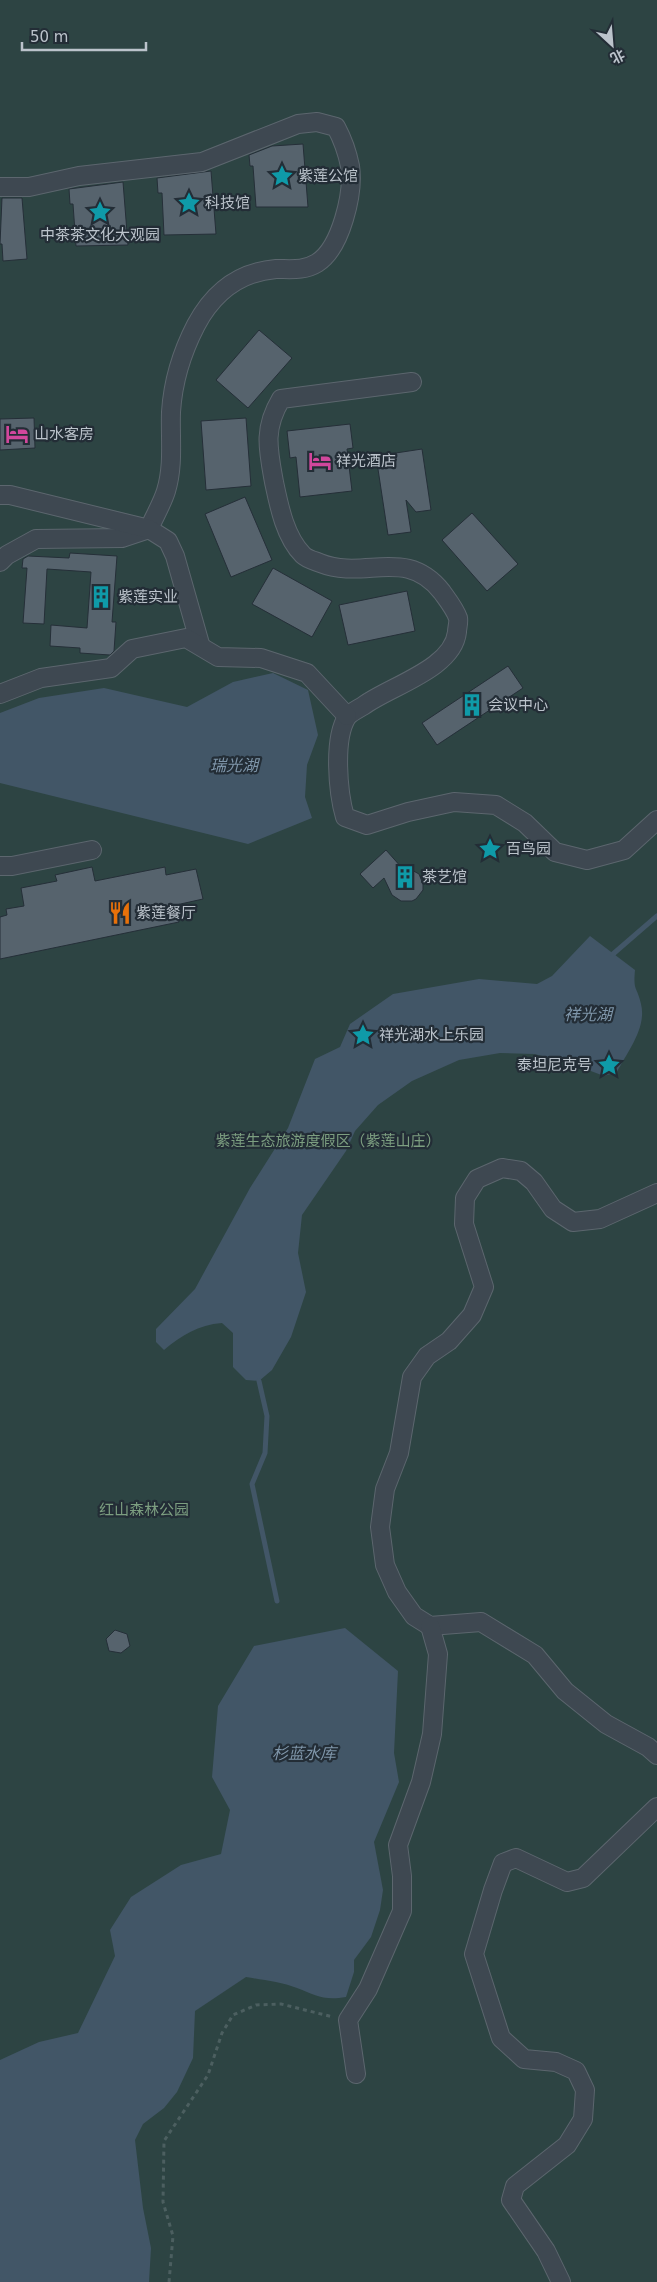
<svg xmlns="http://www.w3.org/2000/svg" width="657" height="2282" viewBox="0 0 657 2282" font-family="'DejaVu Sans','Noto Sans SC',sans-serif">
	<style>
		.green { fill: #2d4443 }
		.water { fill: #425667 }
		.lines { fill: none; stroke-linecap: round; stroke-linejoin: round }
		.stream { stroke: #425667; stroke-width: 5 }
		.building { fill: #56636d; stroke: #252f38 }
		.minor-casing { stroke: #5c666e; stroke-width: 20 }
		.path { stroke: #4c5f60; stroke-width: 3; stroke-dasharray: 4 4; stroke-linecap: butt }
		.minor { stroke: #3e4851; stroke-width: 18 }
		.labels { text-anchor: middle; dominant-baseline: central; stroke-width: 4.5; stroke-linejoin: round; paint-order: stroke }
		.poi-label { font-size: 15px; fill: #bbc3cb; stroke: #232d36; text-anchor: start }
		.park-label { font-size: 15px; fill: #7c9e80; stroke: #232d36 }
		.water-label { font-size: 16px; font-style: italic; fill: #7f96aa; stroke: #232d36 }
	</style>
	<rect width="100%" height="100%" fill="#2a3641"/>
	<rect class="green" x="0" y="0" width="657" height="2282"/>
	<g class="water">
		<path d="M273,673L308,690L318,735L307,765L305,797L312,818L248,844L0,783V713L39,698L104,688L187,707L233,682Z"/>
		<path d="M590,936L635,970C633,992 637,986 641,1004C647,1028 627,1052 617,1072L604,1076L567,1062L534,1054L500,1053L459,1060L412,1081L378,1105L355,1131L346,1151L302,1215L298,1253L306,1292L291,1337L272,1370L259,1381L246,1380L233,1367V1333L222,1323C198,1325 182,1335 164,1350L156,1342V1329L195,1289L250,1188L288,1128L315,1059L340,1047L350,1024L393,994L479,979L537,984L552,976Z"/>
		<path d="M345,1628L398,1671L394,1753L399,1782L374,1842L383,1890L380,1910L371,1937L354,1960V1972L346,1997C323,2001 316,1995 297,1988C281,1982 263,1980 246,1977L195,2011L193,2058L177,2092L164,2108L143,2124L135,2140L143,2208L151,2248L149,2282H0V2060L39,2042L78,2033L115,1956L110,1930L131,1897L181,1865L221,1854L230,1810L212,1777L218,1706L254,1646Z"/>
	</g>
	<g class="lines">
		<g class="stream">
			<path d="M613,954L657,916"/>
			<path d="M259,1381L267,1416L265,1453L252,1484L277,1601"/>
		</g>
	</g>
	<g class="building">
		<path d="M303,144L308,207H256L253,166H250L249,155L272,146Z"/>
		<path d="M211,171L216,234L164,235L162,193H158L157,178Z"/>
		<path d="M123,182L128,245L76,246L73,204H70L69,189Z"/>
		<path d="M2,198H22L27,259L3,261L2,244H0Z"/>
		<path d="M259,330L292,358L248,408L216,380Z"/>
		<path d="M34,418L35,448L0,450V419Z"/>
		<path d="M246,418L251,486L206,490L201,421Z"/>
		<path d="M350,424L353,448L347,449L352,491L300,497L296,457L290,458L287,431Z"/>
		<path d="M422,449L431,510L416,512L406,500L411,532L388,535L376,456Z"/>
		<path d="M245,497L272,560L231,577L205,514Z"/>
		<path d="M472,513L518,564L487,591L442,540Z"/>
		<path d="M70,553L117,556L112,622H116L114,651L110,655L80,653V648L50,646L51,625L87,628L91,572L47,569L44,624L23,623L27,568H22L23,559L28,556L69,558Z"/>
		<path d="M273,568L332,601L312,637L252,604Z"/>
		<path d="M407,591L415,631L348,645L339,605Z"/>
		<path d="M508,666L523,688L437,745L422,723Z"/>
		<path d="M386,850L402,868L410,869L419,874L423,884V890L416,899L412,901H401L392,895L384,878L373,888L360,874Z"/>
		<path d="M92,867L95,881L165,867L166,875L196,869L203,899L176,905L179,922L0,959V917L7,915L6,909L24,906L21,888L57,881L55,875Z"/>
		<path d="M115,1630L127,1634L130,1646L121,1653L109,1651L106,1639Z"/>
	</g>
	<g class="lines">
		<defs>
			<g id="minor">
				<path d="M0,187H29L79,176L202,162L298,124L317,122L336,127C343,140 347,151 350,166C354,193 341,248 317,263C304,271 291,269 276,269C239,272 213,293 196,325C182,352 173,380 171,412C170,438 174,465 166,491C162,504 154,517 149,529L122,538L36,539L7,555L0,562"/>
				<path d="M412,382L281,399C263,429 268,449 274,482C279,506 285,537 303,555C307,559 315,561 320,563C365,581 406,546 442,592C447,599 455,609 458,618C459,622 457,628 457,632C453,669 390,686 363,706C358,709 350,713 347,717C333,739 338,793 345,817L367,825L408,812L454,802L496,805L525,823L555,852L587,860L624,850L657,820"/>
				<path d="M0,495H10L149,529L168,541L175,556L200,644"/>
				<path d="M0,694L41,678L111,668L132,649L186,638L218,657L261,658L307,673L347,716"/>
				<path d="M0,866H12L92,850"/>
				<path d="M657,1193L600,1219L573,1222L553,1209L534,1182L521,1171L502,1168L477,1179L465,1198L464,1224L484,1287L472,1315L449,1341L427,1356L412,1377L399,1453L385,1489L380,1527L385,1565L397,1592L414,1616L430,1626L481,1622L535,1655L565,1691L606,1724L648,1747L657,1755"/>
				<path d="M356,2074L348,2020L368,1989L402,1911V1876L398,1845L421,1782L432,1734L438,1654L430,1626"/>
				<path d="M561,2282L546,2251L511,2200L515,2186L567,2145L583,2119L585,2090L576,2071L556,2062L524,2059L501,2038L474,1954L493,1890L503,1863L516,1858L567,1882L583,1878L657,1807"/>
			</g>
		</defs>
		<use href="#minor" class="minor-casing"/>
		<path class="path" d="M169,2282L173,2236L163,2202L164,2141L208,2075L222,2033L233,2015L256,2005L281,2004L333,2017"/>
		<use href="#minor" class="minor"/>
	</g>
	<defs>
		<symbol id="sight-bare" viewBox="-9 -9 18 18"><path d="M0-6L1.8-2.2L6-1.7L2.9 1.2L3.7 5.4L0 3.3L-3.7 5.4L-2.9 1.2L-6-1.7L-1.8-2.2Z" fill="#0f9aa8" stroke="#232d36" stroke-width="2.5" paint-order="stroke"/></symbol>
		<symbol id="hotel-bare" viewBox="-9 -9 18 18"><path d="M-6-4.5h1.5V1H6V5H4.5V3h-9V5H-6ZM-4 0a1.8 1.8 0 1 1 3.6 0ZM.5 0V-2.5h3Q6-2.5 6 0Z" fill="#d1479c" stroke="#232d36" stroke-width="2.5" paint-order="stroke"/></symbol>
		<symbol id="building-bare" viewBox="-9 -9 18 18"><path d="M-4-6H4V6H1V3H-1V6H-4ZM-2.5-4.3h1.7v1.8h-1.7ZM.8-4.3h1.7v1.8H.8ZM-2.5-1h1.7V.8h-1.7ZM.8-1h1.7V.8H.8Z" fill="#0f9aa8" stroke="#232d36" stroke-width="2.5" paint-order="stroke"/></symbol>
		<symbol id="restaurant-bare" viewBox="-9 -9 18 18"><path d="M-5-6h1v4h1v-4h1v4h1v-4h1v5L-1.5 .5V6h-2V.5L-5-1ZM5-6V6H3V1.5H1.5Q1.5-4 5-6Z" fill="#e8710a" stroke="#232d36" stroke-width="2.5" paint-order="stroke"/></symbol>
	</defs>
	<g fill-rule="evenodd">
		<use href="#sight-bare" x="266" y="160" width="32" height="32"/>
		<use href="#sight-bare" x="173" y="187" width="32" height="32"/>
		<use href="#sight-bare" x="84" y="196" width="32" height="32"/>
		<use href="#hotel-bare" x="1" y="418" width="32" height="32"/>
		<use href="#hotel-bare" x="304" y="445" width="32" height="32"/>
		<use href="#building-bare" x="85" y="581" width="32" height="32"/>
		<use href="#building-bare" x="456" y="689" width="32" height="32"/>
		<use href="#sight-bare" x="474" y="833" width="32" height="32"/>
		<use href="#building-bare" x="389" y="861" width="32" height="32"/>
		<use href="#restaurant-bare" x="104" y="897" width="32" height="32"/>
		<use href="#sight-bare" x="347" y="1019" width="32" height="32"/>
		<use href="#sight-bare" x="593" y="1049" width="32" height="32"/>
	</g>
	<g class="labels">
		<g class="poi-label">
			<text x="298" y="176">紫莲公馆</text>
			<text x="205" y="203">科技馆</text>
			<text x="100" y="235" text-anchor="middle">中茶茶文化大观园</text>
			<text x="34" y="434">山水客房</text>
			<text x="336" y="461">祥光酒店</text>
			<text x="118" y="597">紫莲实业</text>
			<text x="488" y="705">会议中心</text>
			<text x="506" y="849">百鸟园</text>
			<text x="422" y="877">茶艺馆</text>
			<text x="136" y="913">紫莲餐厅</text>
			<text x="379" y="1035">祥光湖水上乐园</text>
			<text x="592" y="1065" text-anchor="end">泰坦尼克号</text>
		</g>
		<g class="park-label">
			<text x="328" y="1141">紫莲生态旅游度假区（紫莲山庄）</text>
			<text x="144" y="1510">红山森林公园</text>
		</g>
		<g class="water-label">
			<text x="234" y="765">瑞光湖</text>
			<text x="588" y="1014">祥光湖</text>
			<text x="304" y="1753">杉蓝水库</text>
		</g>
	</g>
	<g transform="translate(612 45) rotate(154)" stroke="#232d36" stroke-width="4" paint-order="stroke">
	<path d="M0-4L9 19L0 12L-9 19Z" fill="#bbc3cb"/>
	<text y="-8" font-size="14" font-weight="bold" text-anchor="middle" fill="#bbc3cb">北</text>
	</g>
	<path d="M22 42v8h124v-8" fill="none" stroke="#bbc3cb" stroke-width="2.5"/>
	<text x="30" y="42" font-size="15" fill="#bbc3cb" stroke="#232d36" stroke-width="4" paint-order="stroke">50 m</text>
</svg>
